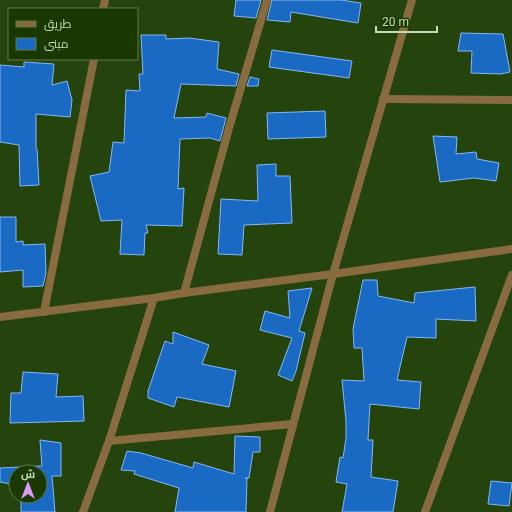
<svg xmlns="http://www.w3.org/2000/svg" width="512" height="512" viewBox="0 0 512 512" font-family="Roboto,Cairo,sans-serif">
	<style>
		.building { fill: #1a69c2; stroke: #84b8f9 }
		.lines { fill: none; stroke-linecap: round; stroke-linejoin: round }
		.minor { stroke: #896b40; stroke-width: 8 }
		.tertiary { stroke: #896b40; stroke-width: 8 }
	</style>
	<rect width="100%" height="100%" fill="#24430d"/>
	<g class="building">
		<path d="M236,0H261L256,18L234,16Z"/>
		<path d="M272,0H341L361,3L358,23L291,12L290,22L267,20Z"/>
		<path d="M461,33L503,34L510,72L501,74L471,73L472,51H458Z"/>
		<path d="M141,35H166V39L189,38L219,42L217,69L239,74L236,86L181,84L174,118L206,117L207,113L226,118L220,141L210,138L180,139L178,189L184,188L182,226L146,225L148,233H145L144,255L120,254L122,220L101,221L90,176L109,172L113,142L124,143L126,90L140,91L139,74H143Z"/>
		<path d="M272,50L352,61L349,78L269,67Z"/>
		<path d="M24,62L54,64L52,85L67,81L72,100L70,117L36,114V149H37L39,185L20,186L19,145L0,142V65L24,67Z"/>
		<path d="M250,77L259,79L258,86H247Z"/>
		<path d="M325,111L326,137L268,139L267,113Z"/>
		<path d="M433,136L457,137L456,154L476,152L477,159L499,163L496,181L474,178L440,182Z"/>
		<path d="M276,164V176H290L292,223L244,225L242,255L218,254L221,199L258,201L257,165Z"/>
		<path d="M0,217H16V242L23,241V245L45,244L46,273L43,286L23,287V270L0,272Z"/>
		<path d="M363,280H377L378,296L414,303L415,293L475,287L476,321L436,319V338L407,337L397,380L421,382L419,409L370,404L368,440H373L371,477L398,481L393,512H342L347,484L336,482L340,457L343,458L346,438V421L342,380L364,381L362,348H354L353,329Z"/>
		<path d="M312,288L299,331L305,333L296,371L292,381L278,375L292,338L260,330L265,311L290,318L288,291Z"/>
		<path d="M173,332L209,345L202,364L236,371L229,407L177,397L174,407L148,398V391L165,341L173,344Z"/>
		<path d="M23,372L58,374L56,397L83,396L84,421L10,423L11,393H21Z"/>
		<path d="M235,436L260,437V452H253L249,478H245H247L246,512H175L179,488L134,474L135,471L121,470L127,451L141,453L193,468L194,462L234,474Z"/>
		<path d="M40,440L61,443V476H52L55,512H21V496H40V472H16V485L0,482V468L42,466Z"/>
		<path d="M491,481L512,483L509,506L488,504Z"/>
	</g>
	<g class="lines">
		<g class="minor">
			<path d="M103,9L105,0"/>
			<path d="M383,99L512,100"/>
			<path d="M184,293L229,128L267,0"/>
			<path d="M44,312L94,59"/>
			<path d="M109,441L293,424"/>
			<path d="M83,512L109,441L154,298"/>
			<path d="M270,512L333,274L412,0"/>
			<path d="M425,512L512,275"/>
		</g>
		<path class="tertiary" d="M0,317L154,298L184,293L333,274L512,249"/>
	</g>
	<rect x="8" y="8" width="130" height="52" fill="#1a3801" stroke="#5e7a4a"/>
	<rect x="16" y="21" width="20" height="6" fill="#896b40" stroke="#5e7a4a"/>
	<text x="44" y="28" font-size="12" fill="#c4dcb8">طريق</text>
	<rect x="16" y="38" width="20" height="12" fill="#1a69c2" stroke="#5e7a4a"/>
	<text x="44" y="48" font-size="12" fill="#c4dcb8">مبنى</text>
	<g transform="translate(28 484)"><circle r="19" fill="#1a3801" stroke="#5e7a4a"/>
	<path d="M0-3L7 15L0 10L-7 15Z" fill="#da9af6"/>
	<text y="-6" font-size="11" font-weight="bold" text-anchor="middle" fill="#c4dcb8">ش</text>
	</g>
	<path d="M376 26v6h61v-6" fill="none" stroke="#c4dcb8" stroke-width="2"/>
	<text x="382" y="26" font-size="12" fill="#c4dcb8" stroke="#1a3801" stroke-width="3" paint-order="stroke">20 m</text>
</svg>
